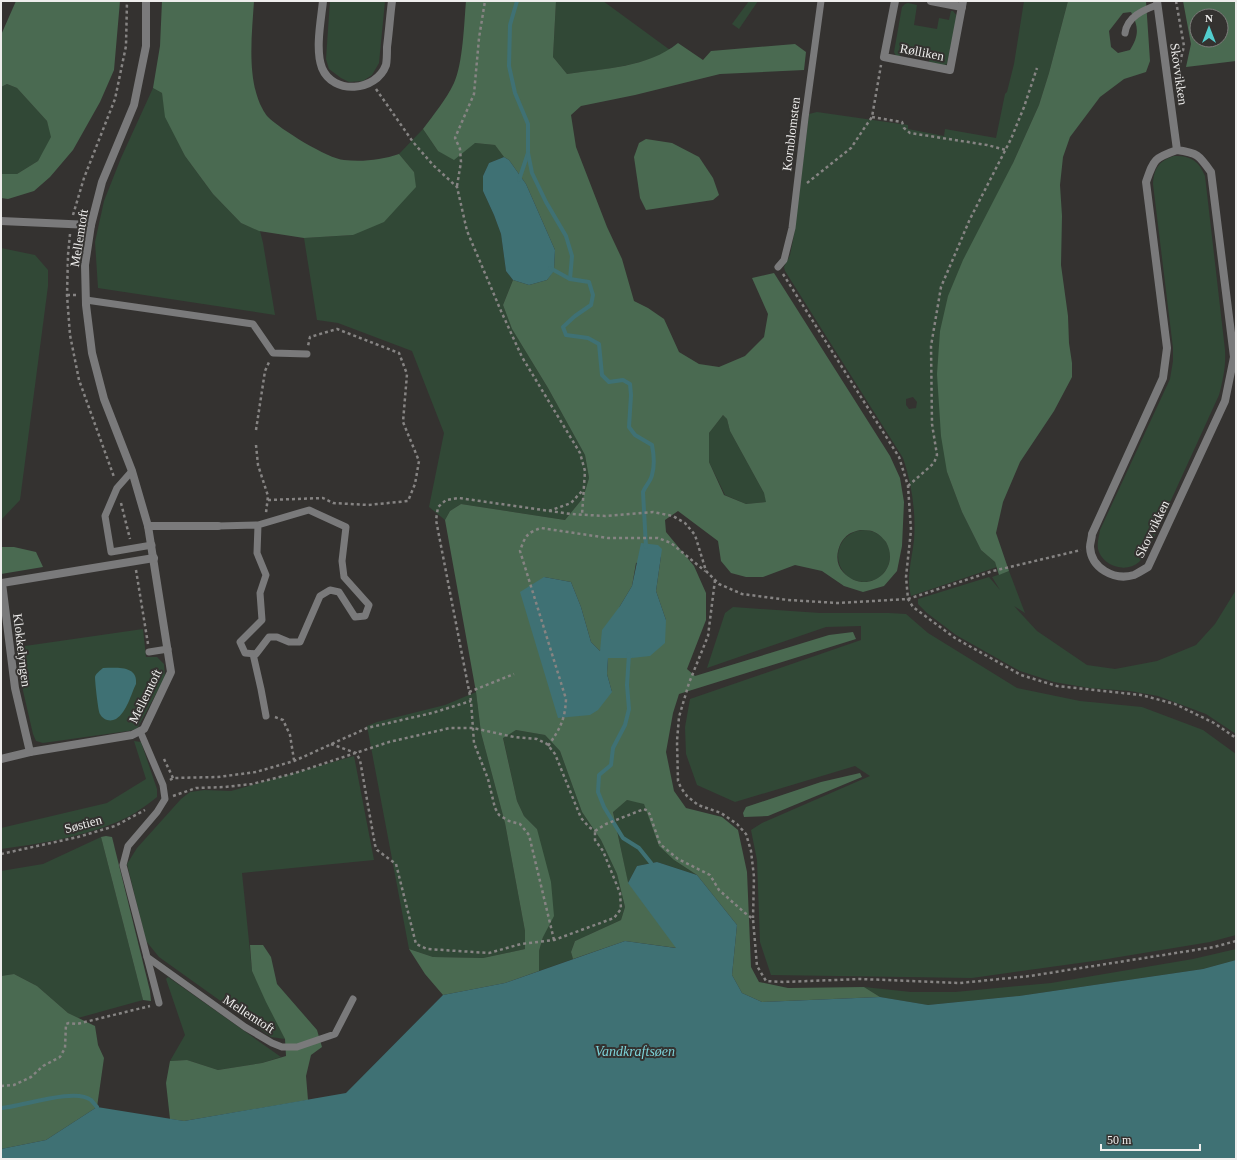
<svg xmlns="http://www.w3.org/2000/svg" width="1237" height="1160" viewBox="0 0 1237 1160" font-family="'Times New Roman',serif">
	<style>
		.green { fill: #314836; fill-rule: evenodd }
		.forest { fill: #4a6a51; fill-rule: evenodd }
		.water { fill: #3f7174 }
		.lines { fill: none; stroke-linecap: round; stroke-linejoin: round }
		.stream { stroke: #3f7174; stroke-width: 4 }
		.path { stroke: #868483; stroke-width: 2.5; stroke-dasharray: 3 3; stroke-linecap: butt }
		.lane { stroke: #7a7a7b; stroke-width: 7 }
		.street { stroke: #7a7a7b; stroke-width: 8 }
		.labels { text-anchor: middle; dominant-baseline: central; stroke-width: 4; stroke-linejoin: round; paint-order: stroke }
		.street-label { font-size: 13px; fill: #eeedec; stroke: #343230 }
		.water-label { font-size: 14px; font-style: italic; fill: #7cd2d8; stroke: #343230 }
	</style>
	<rect width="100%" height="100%" fill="#343230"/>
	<g class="green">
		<path d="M330,1H385L379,63L372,75L363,81L349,82L341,78L329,69L326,59Z"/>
		<path d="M556,1H603L670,50C639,67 603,69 567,74L553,57Z"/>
		<path d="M749,1H758L739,29L732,24Z"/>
		<path d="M1024,1H1068L1049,73L1039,105L1013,163L947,472L962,512L981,550L995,562L997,567L911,596C906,578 912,559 914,540C916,513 912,484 903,458L785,271L784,267L790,255L794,235L809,114L817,112L908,125V129L944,136L945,129L996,138L1005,94L1007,92L1014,64ZM913,397L917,402L916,408L909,409L906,405V399Z"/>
		<path d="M908,3L917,5L914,25L937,29L939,18L949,20L951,11H953L957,16L947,64L942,66L929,63L930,53L902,48L899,58L896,56L894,52L902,7L905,4Z"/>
		<path d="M7,84L17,88L47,121L52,137L38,161L17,174H1V87Z"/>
		<path d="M153,88L162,93L166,117L185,156L213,194L241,223L260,231L263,243L275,315L98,288L95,242L104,201L121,158Z"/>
		<path d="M423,129L438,151L475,143L495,145L504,157L489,163L483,176V191L494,215L501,234L506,271L513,280L503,305L512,329L548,388L585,455L589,478L583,498L565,520L461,504L450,511L445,520L429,507L444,433L412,351L338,323L317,320L304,238L353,235L414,172L399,154Z"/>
		<path d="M1174,156C1190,155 1199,161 1205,176L1225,350C1226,366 1223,380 1219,395L1151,544C1148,550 1144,557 1139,562C1127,573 1105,567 1099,552C1096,545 1099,537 1100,530L1170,379L1173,361V348L1153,184C1154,168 1159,161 1174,156Z"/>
		<path d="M1,248L35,255L48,270V286L20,500L1,520Z"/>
		<path d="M723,415L727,419L730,431L764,493L767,502L746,504L725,495L709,462V433Z"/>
		<circle cx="864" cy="556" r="26"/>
		<path d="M1009,571L1025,613L1014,606L1037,631L1087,665L1115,669L1157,661L1196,645L1215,624L1236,590V734L1206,714L1158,696L1130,691L1089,688L1054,682L1020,671L956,635L927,613L918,604V599L989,577L1000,590L992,577Z"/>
		<path d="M733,607L820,613H889L906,614L928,633L1017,688L1080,701L1142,707L1203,730L1236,754V935L1210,942L1101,960L972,978L771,975L760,942L757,860L751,830L762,823L870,776L855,766L735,802L697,785L686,754L685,727L690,699L861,640V626L826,627L707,668L725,613Z"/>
		<path d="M143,629L146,657H157L164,664L165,677L137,729L128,731L43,743L36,741L33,734L21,682L18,647Z"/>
		<path d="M476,692L481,733L505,823L525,931V949L483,958L433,957L409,949L367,726L377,722L445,705Z"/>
		<path d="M516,730L545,735L560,751L582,812L601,840L617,874L625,907L621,920L575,941L571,952L573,959L539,971V951L543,937L537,829L524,816L517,801L503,737Z"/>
		<path d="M134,741L141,742L157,789V797C145,807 127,819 112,824C77,838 38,844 1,849V828L107,803L146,779Z"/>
		<path d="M354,756L374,860L242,873L252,971L285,1039L271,1037L159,957L146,941L127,864L137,848L181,799L190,792L204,790L231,791Z"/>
		<path d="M627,800L644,803L659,846L674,860L697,875L657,862L637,866L628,883L613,811Z"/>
		<path d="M101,837L143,1000L78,1018L68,1013L37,986L14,974L1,976V871L43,864Z"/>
		<path d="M1236,949V960L1203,969L1019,996L928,1005L880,997L864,987L911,992H955L1051,983L1193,959Z"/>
		<path d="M168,977L281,1057L262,1063L218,1070L187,1060L170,1061L185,1035L166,979Z"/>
	</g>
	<g class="forest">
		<path d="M16,1H120L114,70L100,102L73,150L50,177L34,191L8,199L1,198V174H17L38,161L51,137L47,121L17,88L7,84L1,87V35Z"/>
		<path d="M162,1H254C252,33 247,74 260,104C262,108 265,114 268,117C280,129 328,159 344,160C362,162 382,160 399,154L414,172L416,187L384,222L353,235L304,238L259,231L241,223L213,194L185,156L165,117L162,93L153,88L160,46Z"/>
		<path d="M466,1H556L553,57L567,74C605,68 647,68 678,43L703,60L711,51L795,44L806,52L804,70L720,74L635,95L581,106L571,115L576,147L607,227L622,259L634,301L648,308L664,319L679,352L699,364L719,367L745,356L764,337L768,314L752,278L774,273L890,456L900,478L904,502L902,546L897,571L884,586L863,592L844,586L822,571L795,565L763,577H746L731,573L721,561L718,541L678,511L665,520L666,532L694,566L706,593V620L687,669L695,676L829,635L853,632L856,639L679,694L673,713L666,752L674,791L686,808L722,817L738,830L747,872L751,967L759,982L788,988L864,987L880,997L762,1002L742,993L732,975L737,925L697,875L674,860L659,846L644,804L627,800L613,812L628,882L677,948L625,941L573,959L571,952L575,941L621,920L625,907L617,874L601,840L582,812L560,751L545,735L516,730L503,738L517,801L524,816L537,829L551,882L554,916L543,937L539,951V971L505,983L443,995L425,974L409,949L433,957L483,958L525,949V931L505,823L481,733L476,692L445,520L450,511L461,504L565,520L583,498L589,478L585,455L548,388L512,329L503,305L513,280L529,285L547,280L554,270L555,250L526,184L509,160L504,157L495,145L475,143L454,160L438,151L423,129C434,114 446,100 454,83C463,63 464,24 466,1ZM723,415L727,419L730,431L764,493L766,502L746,504L724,495L709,462V433ZM860,530C864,530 869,530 872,531C878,533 883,538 886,542C902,571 866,597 843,572C833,562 837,542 849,534C852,532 856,531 860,530ZM661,556L656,591L666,620L632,658H608L607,674L612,692L544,577L571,582L581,607L591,642L600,651L620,606L632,586L636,563Z"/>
		<path d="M1068,1H1146L1150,61L1146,72L1124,79L1100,97L1070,137L1063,157L1060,185L1062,216L1061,265L1068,316L1069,343L1072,363V377L1054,411L1020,462L1003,502L996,533L1009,571L999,575L995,562L981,550L962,512L947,472L941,436L937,374L940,331L948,296L963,260L1013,163L1039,105L1049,73ZM1131,12C1139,27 1139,36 1130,50L1118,53L1111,47L1109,31L1123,13Z"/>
		<path d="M1183,1H1236V61L1186,67L1191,44ZM1197,16H1221V40H1197Z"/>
		<path d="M646,139L672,143L699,157L713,178L719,195L713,200L646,210L640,198L634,157L639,143Z"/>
		<path d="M1,547H14L36,552L43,567L1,574Z"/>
		<path d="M860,773L862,777L768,816L744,817L743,813L746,807L821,782Z"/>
		<path d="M106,836L112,837L150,991L151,1001L143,1000L101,837Z"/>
		<path d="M250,945H263L271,957L277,984L317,1030L322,1047L311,1055L306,1076L308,1100L184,1121L170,1119L166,1083L170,1061L187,1060L218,1070L262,1063L286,1056L285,1039L266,1002L252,971Z"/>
		<path d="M14,974L37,986L68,1013L95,1026L98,1045L104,1058L97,1107L46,1140L1,1149V976Z"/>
	</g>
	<g class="water">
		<path d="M504,157L509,160L526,184L555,250L554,271L547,280L529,285L513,280L506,271L501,234L494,215L483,191V176L489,163Z"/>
		<path d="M641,543L658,545L662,549L656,591L666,620L665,643L650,656L632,658H608L607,674L612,692L598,710L590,715L558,718L520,592L544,577L571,582L581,607L591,642L600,651L602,630L620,606L632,586Z"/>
		<path d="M103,668C116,668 138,665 136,684C131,694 127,712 116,719C110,722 103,720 100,714C98,711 95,682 95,677C96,673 100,671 103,668Z"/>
		<path d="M657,862L697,875L737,925L732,975L742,993L762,1002L880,997L928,1005L1019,996L1203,969L1236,960V1159H1V1149L46,1140L97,1107L184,1121L346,1093L443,995L505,983L625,941L676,948L628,883L637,866Z"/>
	</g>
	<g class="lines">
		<g class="stream">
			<path d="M517,1L510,25L509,66L515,93L528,124V153L519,180"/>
			<path d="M528,153L532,173L546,202L566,236L572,256L570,279"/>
			<path d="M550,268L570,279L589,282L593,295L591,305L575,316L563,327L566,335L588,338L599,344L602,375L609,382L623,380L630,384L631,395L629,427L635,435L652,445C654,455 655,465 652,475C651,481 645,486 643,492L646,547"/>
			<path d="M629,654L627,685L629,709L625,725L613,748L611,765L599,775L598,792L604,807L623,838L639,848L651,863"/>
			<path d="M1,1108C21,1107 75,1087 91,1100C93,1102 95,1105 97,1107"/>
		</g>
		<g class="path">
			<path d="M1176,1L1184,46L1178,71"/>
			<path d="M376,89L413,142L433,165L457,187L467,231L501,311L522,357L580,453L585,471L582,515"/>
			<path d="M872,117L902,122L904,128L910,133L987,145L1006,150"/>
			<path d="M807,183L851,148L865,127L872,117L881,65"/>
			<path d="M457,186L461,162L460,149L455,138L474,94L479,38L485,1"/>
			<path d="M73,215L84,178L115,99L126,46L127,1"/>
			<path d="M70,234L68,255L67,295L70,335L79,380L114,477"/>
			<path d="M783,274L899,457L908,486L911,530L906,577L908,599L913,607L955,638L1021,675L1057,686L1141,695L1175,704L1214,723L1236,738"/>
			<path d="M67,295H77"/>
			<path d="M256,430L265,371L270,360"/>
			<path d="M256,445L258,465L268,496L266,513"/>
			<path d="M908,486L934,463L937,455L932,424L931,346L941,287L970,219L1011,139L1024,107L1037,68"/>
			<path d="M268,500L323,498L333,503L368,505L408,501L415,484L419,461L403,422L407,374L399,353L337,329L310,337L308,346"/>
			<path d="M121,503L130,539"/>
			<path d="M549,511L571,503L583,490"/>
			<path d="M136,570L148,644"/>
			<path d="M715,580L708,636L689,683L679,717L677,741L678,781L681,788L687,796L698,805L721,813L737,824L746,834L751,851L754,877L753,918"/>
			<path d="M469,692L514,674"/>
			<path d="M275,717L283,720L290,735L294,760"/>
			<path d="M331,744L356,753L360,760L375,845L377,850L396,864L416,944L427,949L489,953L521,944L554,940L614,918L621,909L620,893L603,851L595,840V831"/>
			<path d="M548,746C560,729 565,720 566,699L520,551C525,537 526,533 541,528L608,538H658L671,543L705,571"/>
			<path d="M164,759L173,778"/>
			<path d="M170,780L173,778L218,777L256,772L294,761L367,728L432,713L471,701"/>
			<path d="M173,796L196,788L225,787L252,784L295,773L389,742L450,728H473L514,737L537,739L547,744L555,754L581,818L589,827L595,831"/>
			<path d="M595,831L606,824L644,809L648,811L650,815L660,844L678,859L710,875L719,890L745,913L753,919L757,966L766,981L783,982L861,979L960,983L1030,976L1214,947L1236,941"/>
			<path d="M1,854L78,837L115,826L145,810"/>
			<path d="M554,940L529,835L520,824L509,821L499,815L495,808L488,779L474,743L471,701L436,520L438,507L446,500L459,498L571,514L605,516L653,512L673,516L685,523L695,535L706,571L719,584L742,594L788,600L838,603L908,599L993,571L1081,550"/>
			<path d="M1,1086L14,1085L31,1077L43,1066L60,1057L65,1048L66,1024L69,1023L77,1024L150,1006"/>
		</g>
		<g class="lane">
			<path d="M1125,33C1127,17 1143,10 1157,5"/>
			<path d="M778,267L784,260L792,228L805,118L821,1"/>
			<path d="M86,300L253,324L273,353L307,354"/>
			<path d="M132,471L117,488L105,516L111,552L152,545"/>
			<path d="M218,526L258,525L257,553L266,575L260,593L262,620L240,642L245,653L256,654L269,637H277L289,642H300L320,596L330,590L339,592L355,617L365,616L369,605L344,577L342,561L346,527L309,510L258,525"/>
			<path d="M149,652L168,649"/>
			<path d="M253,654L261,689L266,716"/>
			<path d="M140,731L163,785L165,799L157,812L128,846L123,865L147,957L245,1027L272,1043L282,1047H297L335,1034L353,999"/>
			<path d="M147,957L159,1003"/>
		</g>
		<g class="street">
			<path d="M323,1C321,20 315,50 322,68C333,95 376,92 386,65C387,60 387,53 387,47C389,32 390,16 392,1"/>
			<path d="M895,1L884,57L950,70L963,1"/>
			<path d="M931,1L962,7"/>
			<path d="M1157,1L1177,150C1154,158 1154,159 1146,182L1167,348L1163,378L1092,534C1092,538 1090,543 1090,547C1091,568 1114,581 1134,575C1138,573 1143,570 1148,567L1225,401L1234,357L1211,172C1199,155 1198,153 1177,150"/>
			<path d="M1,221L91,225"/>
			<path d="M148,526H218"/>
			<path d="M30,752L132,735L144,729L171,672L148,526L132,471L104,399L92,353L86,305L85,265L91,225L102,182L134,105L146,46V1"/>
			<path d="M1,759L30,752L15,688L2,583L154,558"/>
		</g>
	</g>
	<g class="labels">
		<g class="street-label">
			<text transform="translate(922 52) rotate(11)">Rølliken</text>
			<text transform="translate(1179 74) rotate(82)">Skovvikken</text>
			<text transform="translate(791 134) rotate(-83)">Kornblomsten</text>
			<text transform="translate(79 238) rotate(-81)">Mellemtoft</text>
			<text transform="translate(1152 529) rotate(-64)">Skovvikken</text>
			<text transform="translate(22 650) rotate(83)">Klokkelyngen</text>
			<text transform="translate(145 696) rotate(-64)">Mellemtoft</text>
			<text transform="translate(83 824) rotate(-15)">Søstien</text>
			<text transform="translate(249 1014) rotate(33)">Mellemtoft</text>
		</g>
		<g class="water-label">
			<text x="635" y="1051">Vandkraftsøen</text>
		</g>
	</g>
	<rect width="1237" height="1160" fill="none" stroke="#eeedec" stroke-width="4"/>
	<g transform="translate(1209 28)"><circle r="19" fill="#343230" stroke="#7e7d7b"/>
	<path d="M0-3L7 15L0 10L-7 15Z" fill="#52cdcd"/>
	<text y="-6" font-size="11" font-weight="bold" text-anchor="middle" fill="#eeedec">N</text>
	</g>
	<path d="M1101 1144v6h99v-6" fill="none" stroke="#eeedec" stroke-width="2"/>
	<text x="1107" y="1144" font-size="12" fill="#eeedec" stroke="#343230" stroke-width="3" paint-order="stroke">50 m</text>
</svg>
